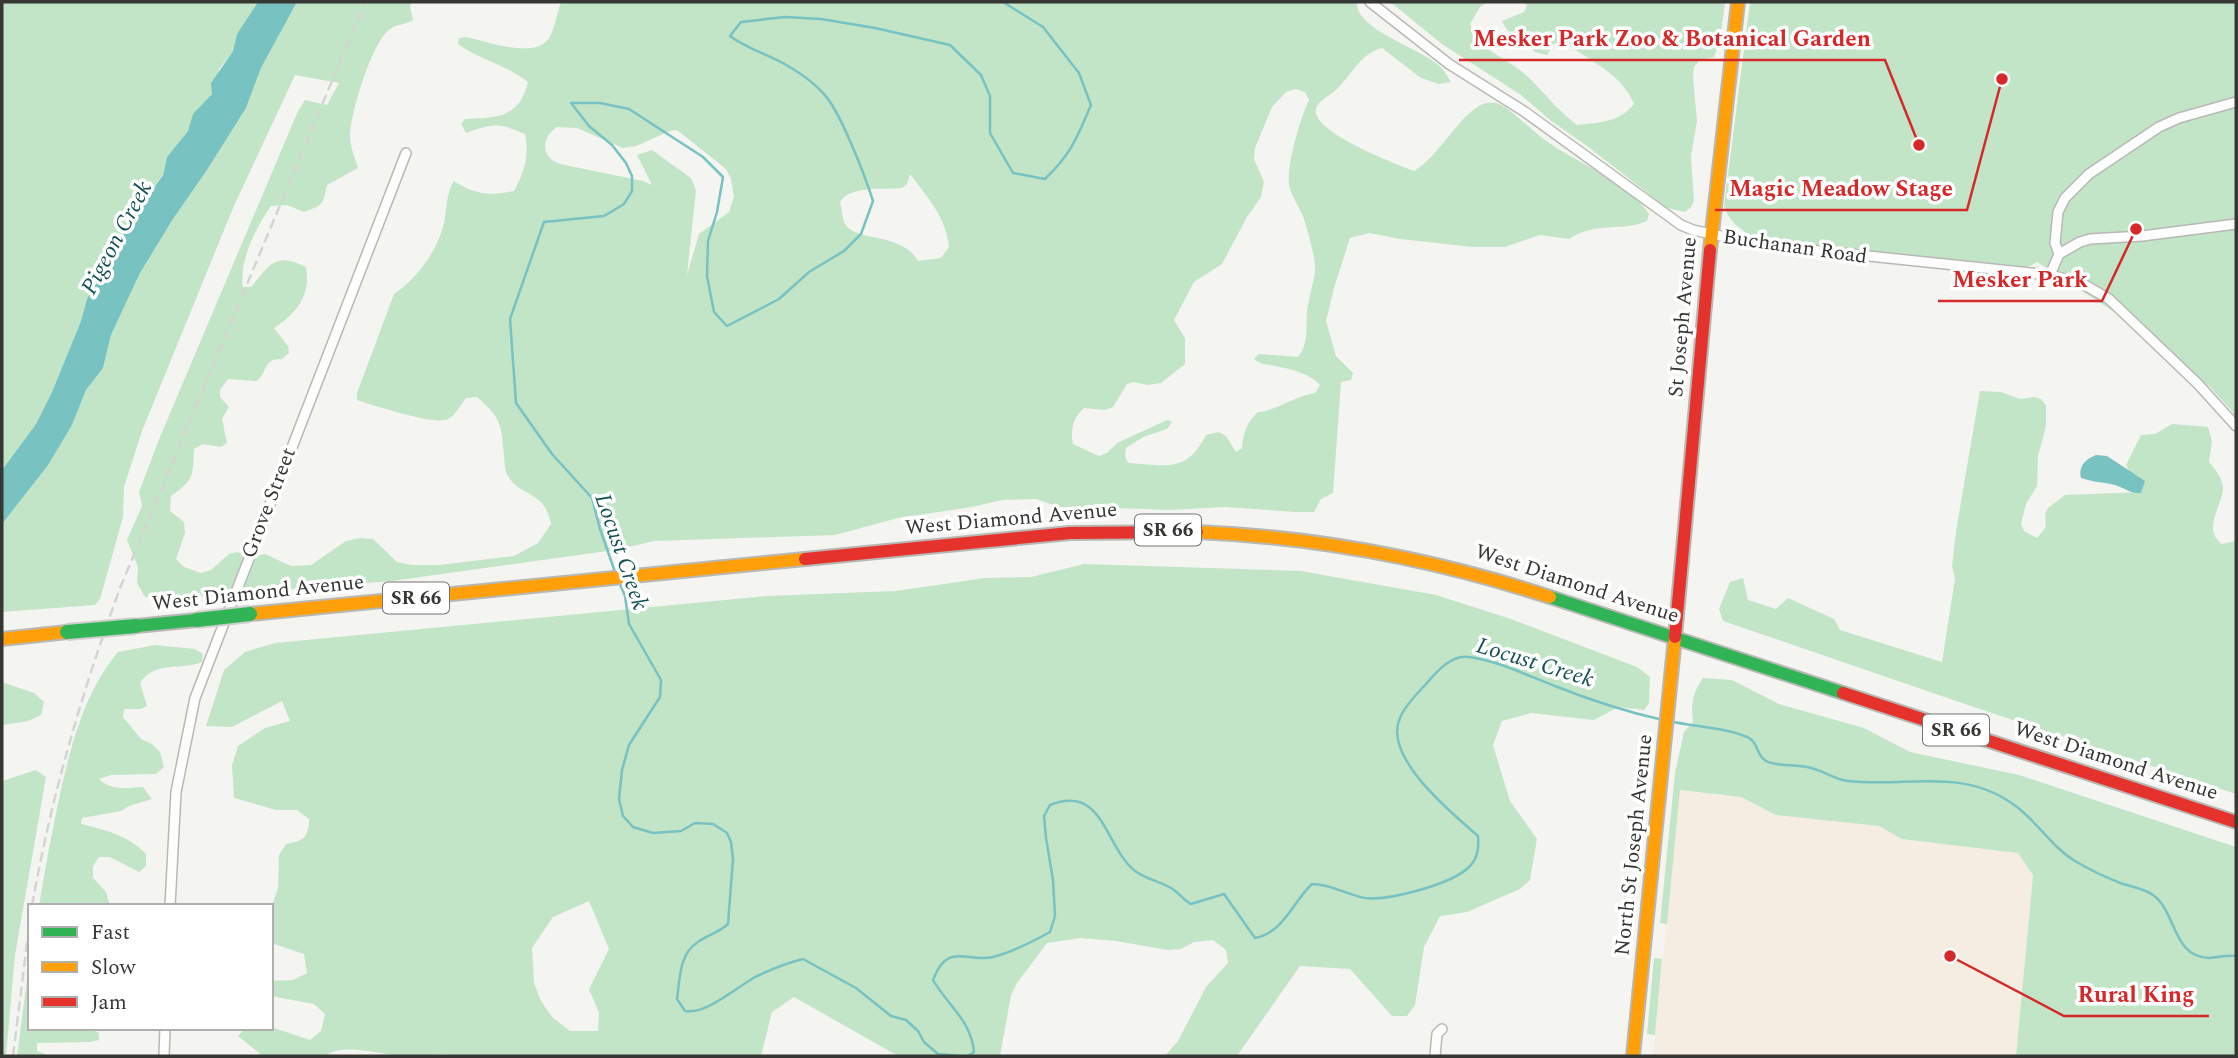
<svg xmlns="http://www.w3.org/2000/svg" width="2238" height="1058" viewBox="0 0 2238 1058" font-family="Spectral,serif">
	<style>
		.commercial { fill: #f6ede2 }
		.green { fill: #c2e5c8; fill-rule: evenodd }
		.water { fill: #78c2c2 }
		.lines { fill: none; stroke-linecap: round; stroke-linejoin: round }
		.stream { stroke: #78c2c2; stroke-width: 2.5 }
		.street-casing { stroke: #b8b8b5; stroke-width: 12 }
		.fast-casing { stroke: #b8b8b5; stroke-width: 16 }
		.slow-casing { stroke: #b8b8b5; stroke-width: 16 }
		.jam-casing { stroke: #b8b8b5; stroke-width: 16 }
		.street { stroke: #fdfdfd; stroke-width: 9 }
		.fast { stroke: #30b455; stroke-width: 12 }
		.slow { stroke: #ff9f0a; stroke-width: 12 }
		.jam { stroke: #e5322d; stroke-width: 12 }
		.rail { stroke: #d4d4d3; stroke-width: 2.5; stroke-dasharray: 10 5; stroke-linecap: butt }
		.fast-bridge-casing { stroke: #cfcfcd; stroke-width: 18; stroke-linecap: butt }
		.fast-bridge { stroke: #30b455; stroke-width: 14 }
		.labels { text-anchor: middle; dominant-baseline: central; stroke-width: 7; stroke-linejoin: round; paint-order: stroke }
		.shield { fill: #fff; stroke: #727270; stroke-width: 2 }
		.shield-label { font-size: 19px; font-weight: bold; fill: #363633 }
		.street-label { font-size: 21px; fill: #363633; stroke: #fff }
		.water-label { font-size: 23px; font-style: italic; fill: #155153; stroke: #fff }
		.leader { fill: none; stroke: #d62828; stroke-width: 2.5 }
		.callout-dot { fill: #d62828; stroke: #fff; stroke-width: 2.5 }
		.callout-label { font-size: 23px; text-anchor: middle; font-weight: bold; fill: #d62828; stroke: #fff; stroke-width: 7; stroke-linejoin: round; paint-order: stroke }
	</style>
	<rect width="100%" height="100%" fill="#f4f4f0"/>
	<path class="commercial" d="M1680,790L1741,797L1776,815L1879,826L1903,839L2018,853L2033,875L2016,1056H1653Z"/>
	<g class="green">
		<path d="M2,2H258L237,34L233,51L219,69L212,94L194,114L188,131L167,157L163,174L120,235L112,257L87,299L81,321L52,392L36,424L2,470Z"/>
		<path d="M297,2H412L410,6L413,20C406,25 395,24 389,30C372,42 350,115 350,136C350,147 355,158 358,168L327,185C323,205 323,205 304,212L287,205L271,206C256,227 239,260 243,287H251C271,264 274,252 306,267C311,295 297,313 274,328L288,346L289,353L282,359C262,359 269,370 257,381L228,379L220,390V397L229,407L222,419L227,443L221,447L203,444L194,449C193,476 194,480 171,496L170,511L184,522L185,533L176,559L184,567L201,573L211,570L229,554L237,552L253,557L265,554L291,566L311,565L346,541L360,538L373,539L397,562L411,565H439L514,556L538,543L551,524C544,489 521,498 508,476C504,470 505,462 504,455C501,423 501,418 477,397L466,398C461,404 455,416 448,419C435,426 373,405 357,400V393L394,294C417,279 438,250 444,223C447,209 446,193 454,181C475,195 490,196 514,191C525,171 529,156 525,134C499,122 492,124 466,133L461,124L465,119C497,117 519,119 528,82C507,65 480,60 458,44L459,38L466,37C486,41 535,60 549,38C555,28 557,13 561,2H1357C1355,29 1419,48 1437,64C1443,68 1447,76 1451,82L1439,84L1421,78L1382,48C1362,53 1353,72 1339,87C1333,94 1318,100 1316,109C1311,132 1396,164 1414,171C1440,156 1459,114 1483,104C1487,103 1495,102 1499,104C1509,108 1534,132 1545,140C1579,165 1626,179 1649,214L1647,221C1623,232 1595,221 1569,239L1540,235L1505,247H1473L1400,239L1369,233L1350,238L1334,288L1326,321L1336,356L1353,373L1351,380L1341,382L1333,493L1321,499L1314,512H1296L1225,507L1168,510L1118,508L1105,511L1059,507L1036,499L1002,500L972,507L898,518L835,535L654,541L615,550L392,581L173,599L145,597L137,583L138,567L127,540L142,506L139,492L160,437L298,111L305,100L327,105L339,83L295,75L233,208L142,431L124,487L123,517L100,599L95,605L2,612V524L72,425L86,390L103,368L111,335L140,273L173,219L207,170L246,108L261,68ZM1296,89L1305,92L1309,100C1300,119 1287,163 1289,184C1291,197 1300,207 1304,219C1308,232 1316,259 1315,272C1313,285 1309,297 1307,310C1306,326 1309,344 1298,357L1259,354L1254,359C1261,365 1266,364 1275,366C1291,369 1309,373 1320,385L1315,393C1294,396 1279,410 1258,412C1247,422 1243,433 1242,448L1236,452L1226,436L1219,432L1206,435C1186,474 1167,465 1128,463L1125,456L1126,448L1143,437L1167,429L1172,422L1167,420L1117,443L1107,453L1099,456L1073,444C1070,431 1073,417 1084,408L1105,410L1113,407L1127,384L1133,382L1147,385L1161,383L1185,364V338L1174,320L1194,282L1222,264L1247,217L1261,197L1264,182L1254,159L1255,148L1272,107L1286,92ZM557,127L577,128L623,148L636,146L670,131L677,130L726,169L731,179L734,197L729,212L699,234L687,275L696,190L691,178L652,150L637,155L652,185L643,181L560,164C557,162 552,161 550,158C540,148 547,133 557,127ZM910,174C928,198 946,217 949,247L941,258L918,261C902,232 855,242 845,224C842,218 842,209 840,202C851,185 883,190 902,188L907,184Z"/>
		<path d="M1388,2H1487L1480,7L1470,24C1480,52 1506,57 1526,75C1544,92 1556,109 1577,125C1601,122 1618,123 1634,104C1623,75 1588,59 1563,42L1554,44L1547,55L1535,52L1526,41L1507,30L1502,21L1524,12L1527,6L1523,2H1725L1720,41L1714,57L1699,61L1694,67L1693,77L1697,121L1691,156L1694,201L1691,207L1685,212L1667,208L1587,146L1550,120L1521,95L1442,44L1394,5Z"/>
		<path d="M1750,2H2236V419L2232,411L2210,387L2182,364L2161,342L2037,262L2030,266L2017,268L1762,240C1744,233 1730,224 1724,206Z"/>
		<path d="M1980,391L2001,392L2020,399L2034,397L2041,399L2046,405V426L2038,456L2037,486L2026,504L2021,524L2024,531L2037,538L2046,527L2045,514L2048,508L2065,495L2141,492L2138,476L2129,471L2126,465L2141,435L2155,434L2172,424L2208,427L2212,441L2209,462C2215,469 2222,477 2223,487C2223,506 2201,529 2222,544L2236,541V794L1962,703L1723,621L1719,609L1730,582L1743,578L1748,600L1776,609L1788,598L1834,619L1840,630L1942,662L1955,579L1952,566L1956,531Z"/>
		<path d="M1084,564L1301,571L1436,595L1511,619L1637,667L1650,677L1649,703L1644,710L1618,707L1594,720L1531,713L1502,721L1493,745L1510,801L1537,839L1530,880L1520,889L1467,912L1440,916L1424,947L1415,1005L1407,1016H1392L1350,969L1300,966L1237,1056H1165L1178,1041L1206,987L1228,963L1226,950L1213,940L1194,942L1181,949L1168,950L1116,941L1081,938L1047,943L1017,983L1011,995L1000,1056H898L794,997L772,1012L761,1056H447L446,1054C432,1055 416,1057 401,1056C381,1055 343,1042 325,1056H260L259,1053L238,1036L245,1028L271,1027L310,1040L321,1031L325,1014L314,1004L271,996V981L293,980L307,973L304,954L274,944L271,931V909L278,888L279,855L286,844C303,841 309,838 309,819L297,810H276L234,798L232,765L238,746L265,728L290,721L282,701L232,727L206,726L224,670L245,652L275,643L767,596L895,591L985,578L1031,577ZM589,901L609,949L589,989L599,1013L598,1031H570L552,1017L541,1001L534,983L532,948L553,917Z"/>
		<path d="M155,645L195,649L203,654L202,662C181,671 155,660 140,683L147,706L141,709H124L123,717L141,739L152,744L160,752L164,767L156,774L111,775L99,779C111,791 127,788 143,787L152,799L129,806L121,811L82,818L81,824C105,830 128,835 146,854V866L139,872L110,857H99L93,866V878L106,892L110,906H39C45,867 53,828 61,789C73,739 85,692 118,652Z"/>
		<path d="M1703,678L1732,680L1779,704L1864,728L1910,752L2019,775L2236,847V1056H2016L2033,875L2018,853L1902,839L1879,826L1776,815L1741,797L1680,790L1667,924L1660,923L1675,773L1684,732L1693,722C1691,703 1692,694 1703,678Z"/>
		<path d="M2,682L34,693L44,702L41,715L28,721L2,725Z"/>
		<path d="M36,770L46,777L15,955L6,1056H2V781Z"/>
		<path d="M30,957V1028H89L99,1033V1040L90,1042L37,1043V1051L47,1055L66,1056H17Z"/>
		<path d="M1654,958L1662,959L1655,1035L1647,1034Z"/>
	</g>
	<g class="water">
		<path d="M258,2H297L261,68L246,108L207,170L173,219L140,273L111,335L103,368L86,390L72,425L48,465L2,524V470L36,424L52,392L81,321L87,299L112,257L120,235L163,175L167,157L188,131L193,114L212,94L211,83L233,51L237,34Z"/>
		<path d="M2096,455L2107,456L2145,481L2141,493C2130,494 2125,488 2115,485C2103,482 2092,482 2081,478C2078,466 2086,459 2096,455Z"/>
	</g>
	<g class="lines">
		<g class="stream">
			<path d="M615,572L600,529L592,498L552,454L516,403L510,319L544,222L604,216L624,204L632,191V176L626,163L612,145L589,126L571,103H600L629,109L703,157L723,177L717,212L708,241L707,276L714,312L727,326L779,299L809,272L844,251L861,234L873,201C865,176 840,110 823,93C814,83 800,73 788,66C770,55 747,49 730,36L741,22L785,17L821,19L875,28L950,45L981,75L990,96V133L1013,173L1045,179C1071,154 1077,138 1091,105L1079,73L1043,27L1003,2"/>
			<path d="M619,582L625,596L629,624L661,680L660,697L629,745L622,770L619,799L623,816L633,827L653,833L681,831L695,823L713,824L727,833L731,842L733,859L728,924C718,933 708,935 698,942C679,954 680,978 677,999L685,1011C706,1015 738,986 757,976C772,969 787,963 803,959L856,988L891,1016L906,1020L918,1031L924,1042L938,1054L962,1056"/>
			<path d="M1669,721C1695,727 1723,727 1747,737C1759,742 1756,756 1766,761C1773,766 1797,765 1807,767C1821,769 1833,779 1848,781C1908,788 1964,766 2017,807C2038,823 2053,848 2075,861C2090,870 2107,878 2123,884C2133,887 2145,889 2153,895C2177,912 2172,958 2210,958C2219,957 2227,955 2236,956"/>
			<path d="M968,1056L974,1052C971,1020 948,1006 933,980C948,941 966,963 993,957C1013,952 1032,942 1050,932L1055,916L1053,880L1046,838L1044,816L1050,805C1104,784 1104,846 1135,871C1147,880 1163,882 1174,890C1181,895 1184,901 1191,904L1224,894L1255,938C1283,933 1292,903 1312,884C1331,884 1347,895 1365,898C1389,901 1452,884 1469,867C1478,858 1479,848 1478,836C1453,814 1382,757 1400,718C1405,705 1417,694 1426,684C1437,671 1452,654 1469,657C1499,661 1528,676 1555,686C1590,700 1627,712 1663,720"/>
		</g>
		<defs>
			<g id="street">
				<path d="M1370,2L1449,64L1525,112L1681,225L1693,230L1763,245L2050,275L2083,284L2109,299L2198,384L2236,426"/>
				<path d="M2059,254L2055,243L2058,212L2065,198L2089,174L2159,127L2179,118L2236,102"/>
				<path d="M2050,275L2059,254L2080,242L2090,239L2142,236L2236,224"/>
				<path d="M170,906L176,792L195,698L406,153"/>
				<path d="M164,1056L165,1028"/>
				<path d="M1435,1056L1437,1034L1442,1029"/>
			</g>
			<g id="fast">
				<path d="M1550,597L1843,693"/>
				<path d="M136,626L197,620"/>
			</g>
			<g id="slow">
				<path d="M1710,250L1738,2"/>
				<path d="M1197,532C1318,537 1434,559 1550,597"/>
				<path d="M250,614L805,559"/>
				<path d="M2,639L67,632"/>
				<path d="M1633,1056L1675,637"/>
			</g>
			<g id="jam">
				<path d="M805,559L1070,533L1197,532"/>
				<path d="M1675,637L1710,250"/>
				<path d="M1843,693L2236,822"/>
			</g>
		</defs>
		<use href="#street" class="street-casing"/>
		<use href="#fast" class="fast-casing"/>
		<use href="#slow" class="slow-casing"/>
		<use href="#jam" class="jam-casing"/>
		<use href="#street" class="street"/>
		<use href="#fast" class="fast"/>
		<use href="#slow" class="slow"/>
		<use href="#jam" class="jam"/>
		<g class="rail">
			<path d="M32,906C51,797 82,692 120,588L365,2"/>
			<path d="M13,1056L30,919"/>
		</g>
		<defs>
			<g id="fast-bridge">
				<path d="M197,620L250,614"/>
				<path d="M67,632L136,626"/>
			</g>
		</defs>
		<use href="#fast-bridge" class="fast-bridge-casing"/>
		<use href="#fast-bridge" class="fast-bridge"/>
	</g>
	<g class="labels">
		<g class="shield">
			<rect x="1135" y="514.5" width="66" height="31" rx="5"/>
			<rect x="383" y="582.5" width="66" height="31" rx="5"/>
			<rect x="1923" y="714.5" width="66" height="31" rx="5"/>
		</g>
		<g class="shield-label">
			<text x="1168" y="530">SR 66</text>
			<text x="416" y="598">SR 66</text>
			<text x="1956" y="730">SR 66</text>
		</g>
		<g class="street-label">
			<text transform="translate(1795 247) rotate(8)">Buchanan Road</text>
			<text transform="translate(1683 317) rotate(-85)">St Joseph Avenue</text>
			<text transform="translate(269 503) rotate(-69)">Grove Street</text>
			<text transform="translate(1011 519) rotate(-5)">West Diamond Avenue</text>
			<text transform="translate(1577 584) rotate(18)">West Diamond Avenue</text>
			<text transform="translate(258 593) rotate(-6)">West Diamond Avenue</text>
			<text transform="translate(2116 761) rotate(18)">West Diamond Avenue</text>
			<text transform="translate(1634 845) rotate(-84)">North St Joseph Avenue</text>
		</g>
		<g class="water-label">
			<text transform="translate(117 238) rotate(-62)">Pigeon Creek</text>
			<text transform="translate(621 552) rotate(71)">Locust Creek</text>
			<text transform="translate(1535 663) rotate(17)">Locust Creek</text>
		</g>
	</g>
	<path class="leader" d="M1919 145L1885 60H1459M2002 79L1967 210H1715M2136 229L2102 301H1938M1950 956L2064 1016H2209"/>
	<g class="callout-dot">
		<circle cx="1919" cy="145" r="7"/>
		<circle cx="2002" cy="79" r="7"/>
		<circle cx="2136" cy="229" r="7"/>
		<circle cx="1950" cy="956" r="7"/>
	</g>
	<g class="callout-label">
		<text x="1672" y="46">Mesker Park Zoo &amp; Botanical Garden</text>
		<text x="1841" y="196">Magic Meadow Stage</text>
		<text x="2020" y="287">Mesker Park</text>
		<text x="2136" y="1002">Rural King</text>
	</g>
	<rect width="2238" height="1058" fill="none" stroke="#363633" stroke-width="7"/>
	<rect x="28" y="904" width="245" height="126" fill="#ffffff" stroke="#afafad" stroke-width="2"/>
	<rect x="42" y="927" width="35" height="10" fill="#30b455" stroke="#afafad" stroke-width="2"/>
	<text x="91" y="939" font-size="21" fill="#363633">Fast</text>
	<rect x="42" y="962" width="35" height="10" fill="#ff9f0a" stroke="#afafad" stroke-width="2"/>
	<text x="91" y="974" font-size="21" fill="#363633">Slow</text>
	<rect x="42" y="997" width="35" height="10" fill="#e5322d" stroke="#afafad" stroke-width="2"/>
	<text x="91" y="1009" font-size="21" fill="#363633">Jam</text>
</svg>
